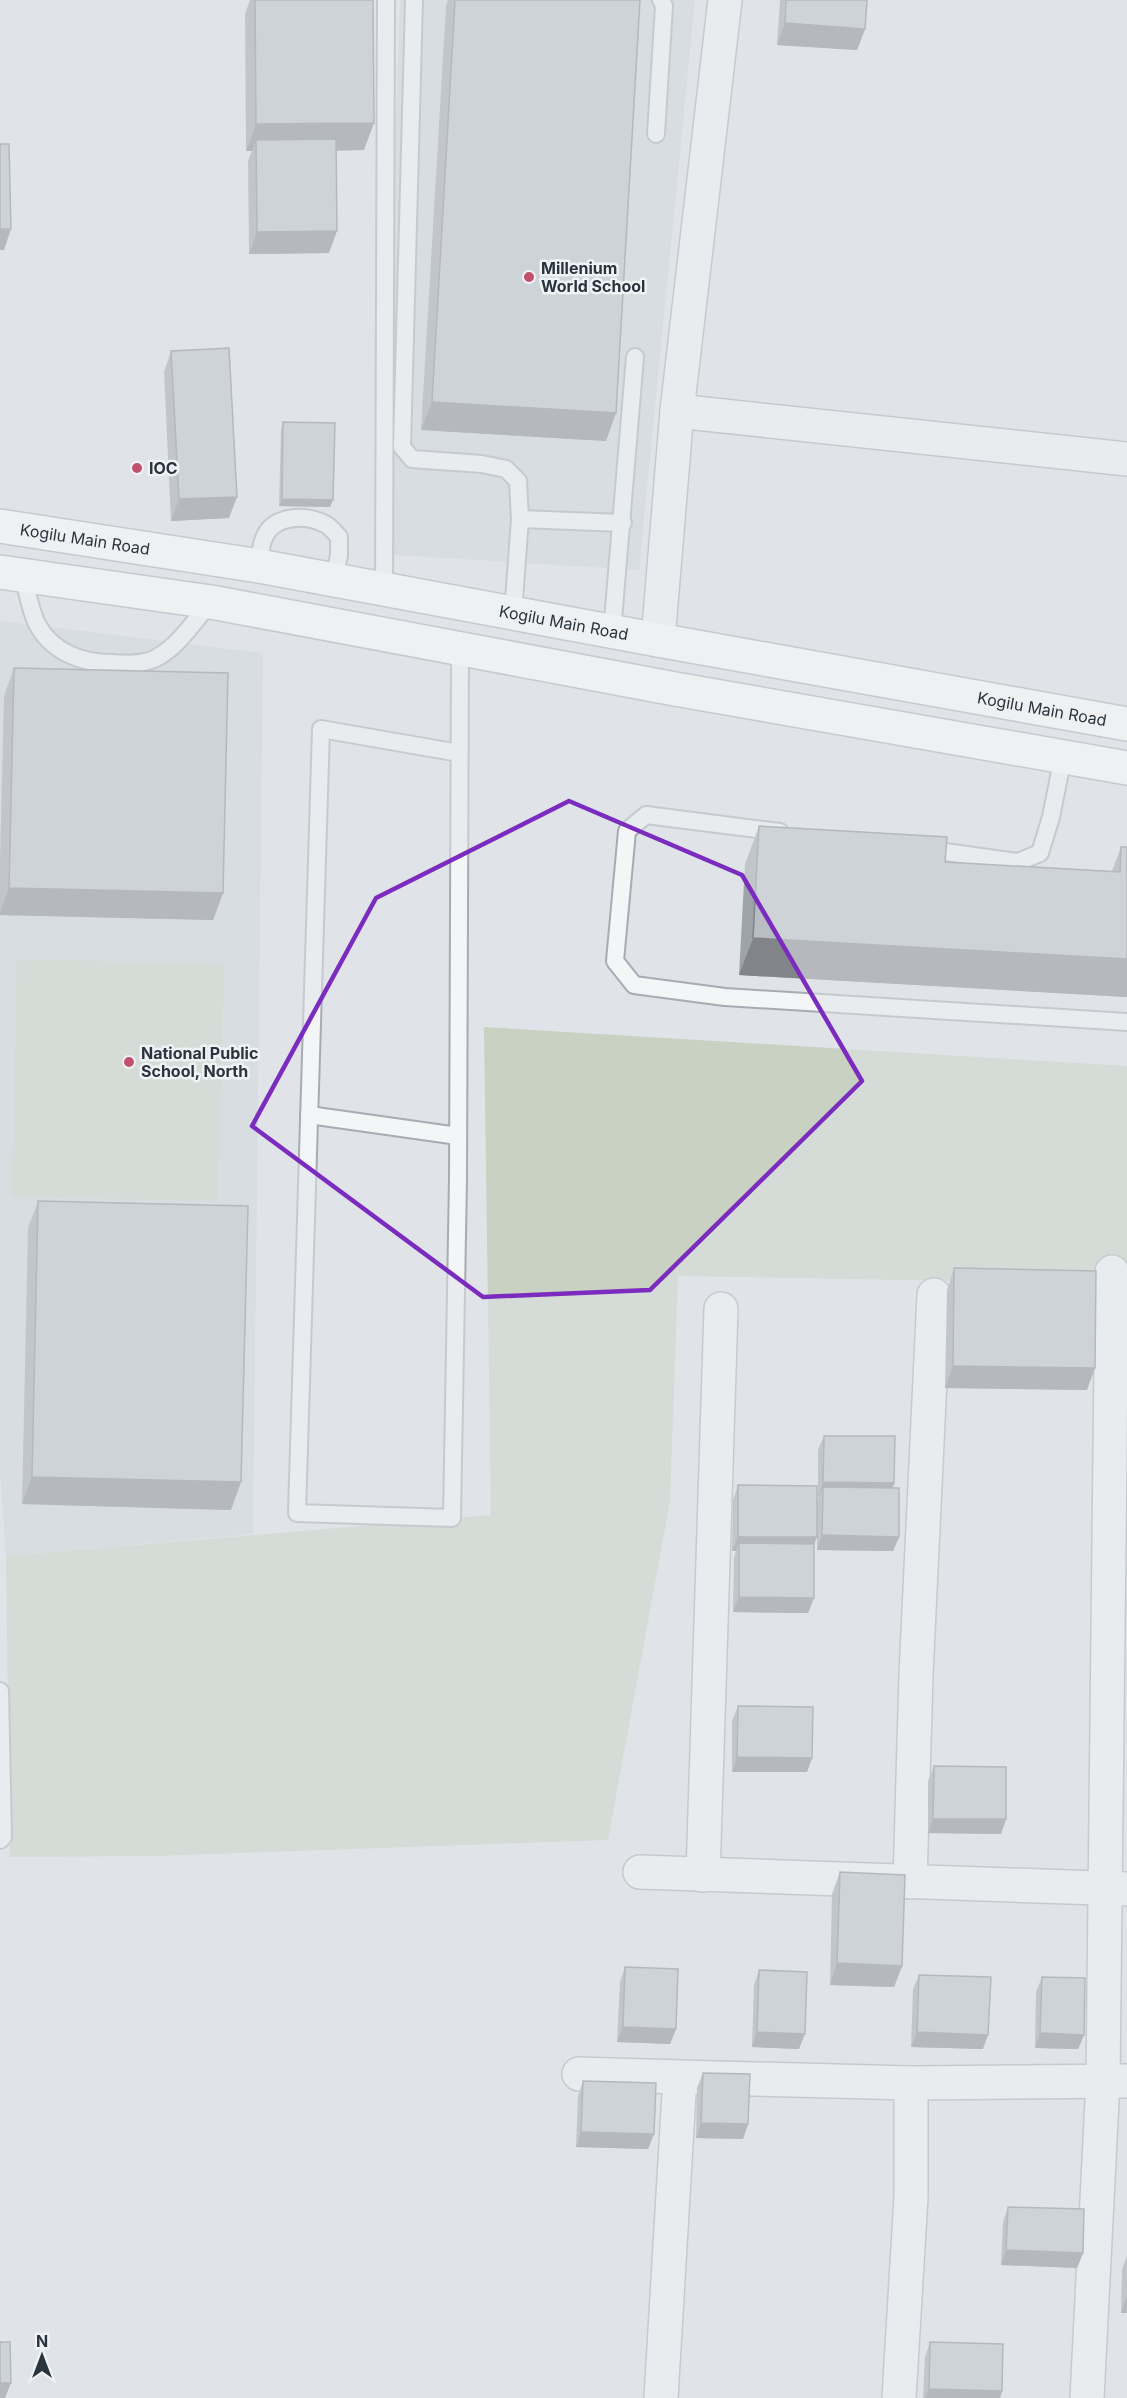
<svg xmlns="http://www.w3.org/2000/svg" width="1127" height="2398" viewBox="0 0 1127 2398" font-family="Inter,sans-serif">
	<style>
		.built { fill: #cfd4da }
		.green { fill: #c8d1c2 }
		.lines { fill: none; stroke-linecap: round; stroke-linejoin: round }
		.service-casing { stroke: #a6acb2; stroke-width: 20 }
		.minor-casing { stroke: #a6acb2; stroke-width: 36 }
		.secondary-casing { stroke: #a6acb2; stroke-width: 36 }
		.service { stroke: #f3f5f7; stroke-width: 16 }
		.minor { stroke: #f3f5f7; stroke-width: 33 }
		.secondary { stroke: #fff; stroke-width: 33 }
		.wall { fill: #9ea3a9 }
		.shaded-wall { fill: #818589 }
		.building { fill: #b8bec4; stroke: #818589; stroke-width: 1.5 }
		.marked { fill: none; stroke: #7b2cbf; stroke-width: 4.5; stroke-linejoin: round }
		.poi-dot { fill: #c2506f; stroke: #f0f3f6; stroke-width: 2 }
		.labels { text-anchor: middle; dominant-baseline: central; stroke-width: 5; stroke-linejoin: round; paint-order: stroke }
		.poi-label { font-size: 16px; font-weight: bold; fill: #2a343e; stroke: #f0f3f6; text-anchor: start }
		.street-label { font-size: 16px; fill: #2a343e; stroke: #f0f3f6 }
	</style>
	<rect width="100%" height="100%" fill="#e0e4e8"/>
	<g class="built">
		<path d="M400,0H695L639,570L381,554Z"/>
		<path d="M0,621L263,653L253,1534L6,1556L0,1472Z"/>
	</g>
	<g class="green">
		<path d="M17,959L224,964L218,1201L12,1197Z"/>
		<path d="M484,1027L1127,1066V1284L678,1276L670,1501L608,1840L156,1856L10,1857L6,1556L491,1515Z"/>
	</g>
	<g class="lines">
		<defs>
			<g id="service">
				<path d="M414,0L402,447L412,459L482,464L506,469L518,481L520,519L513,613"/>
				<path d="M656,134L664,6L661,0"/>
				<path d="M520,519L623,523"/>
				<path d="M259,566C261,557 260,546 264,538C273,515 305,514 325,524C330,526 335,533 339,537V556L333,579"/>
				<path d="M23,575C27,590 30,610 37,624C52,652 81,663 111,663C125,664 143,665 156,658C178,647 195,620 211,602"/>
				<path d="M384,589L386,0"/>
				<path d="M612,632L635,357"/>
				<path d="M459,753L321,729L297,1513L452,1518L458,1179L460,648"/>
				<path d="M780,832L646,815L627,831L615,961L634,985L725,997L1127,1022"/>
				<path d="M924,849L1018,862L1040,853L1051,817L1063,757"/>
				<path d="M309,1115L458,1136"/>
				<path d="M0,1691L3,1837L0,1840"/>
			</g>
			<g id="minor">
				<path d="M677,411L725,0"/>
				<path d="M658,640L677,411L1127,459"/>
				<path d="M640,1872L1127,1889"/>
				<path d="M703,1875L721,1309"/>
				<path d="M910,1882L916,1675L934,1295"/>
				<path d="M579,2074L680,2077"/>
				<path d="M911,2083L1127,2081"/>
				<path d="M661,2398L680,2077L911,2083V2197L899,2398"/>
				<path d="M1087,2398L1103,2081L1112,1272"/>
			</g>
			<g id="secondary">
				<path id="s1" d="M0,526L259,566L658,640L1127,724"/>
				<path d="M0,572L211,602L675,689L1127,768"/>
			</g>
		</defs>
		<use href="#service" class="service-casing"/>
		<use href="#minor" class="minor-casing"/>
		<use href="#secondary" class="secondary-casing"/>
		<use href="#service" class="service"/>
		<use href="#minor" class="minor"/>
		<use href="#secondary" class="secondary"/>
	</g>
	<g class="wall">
		<path d="M250,0H255L364,150L336,151L329,253L249,254L248,161L252,151H246L245,14Z"/>
		<path d="M448,0H640L606,441L421,430L446,6Z"/>
		<path d="M780,0H867L865,29L857,50L777,45Z"/>
		<path d="M171,351L229,518L171,521L164,372Z"/>
		<path d="M283,422L333,500L330,507L279,506L281,429Z"/>
		<path d="M14,668L223,893L213,920L0,915V861L4,696Z"/>
		<path d="M759,826L945,862L1112,871L1121,847L1127,997L739,975L745,864Z"/>
		<path d="M38,1201L231,1510L22,1504L28,1228Z"/>
		<path d="M954,1268L1087,1390L945,1388L947,1290Z"/>
		<path d="M824,1436L894,1483L893,1488L899,1537L893,1551L817,1550V1502L819,1497H818V1450Z"/>
		<path d="M738,1485L814,1544V1598L808,1613L733,1612L734,1558L736,1551H732L733,1500Z"/>
		<path d="M738,1706L812,1758L807,1772H732V1721Z"/>
		<path d="M934,1766L1006,1819L1001,1834L928,1833V1781Z"/>
		<path d="M840,1872L902,1966L894,1987L830,1985L832,1894Z"/>
		<path d="M625,1967L676,2029L670,2044L617,2042L620,1982Z"/>
		<path d="M759,1970L799,2049L752,2047L754,1985Z"/>
		<path d="M919,1975L983,2049L911,2047L913,1989Z"/>
		<path d="M1042,1977L1084,2035L1078,2049L1035,2048L1036,1992Z"/>
		<path d="M703,2073L748,2124L743,2139L696,2138L697,2088Z"/>
		<path d="M583,2081L654,2134L648,2149L576,2147L578,2096Z"/>
		<path d="M1008,2207L1083,2253L1077,2268L1001,2265L1003,2222Z"/>
		<path d="M1127,2256V2313H1121L1122,2269Z"/>
		<path d="M930,2342L1002,2391L1000,2398H923L925,2357Z"/>
	</g>
	<g class="shaded-wall">
		<path d="M785,23L865,29L857,50L777,45Z"/>
		<path d="M374,123L364,150L256,151V140L252,151H246L256,124Z"/>
		<path d="M0,229H11L4,250H0Z"/>
		<path d="M337,231L329,253L249,254L257,232Z"/>
		<path d="M432,402L616,413L606,441L421,430Z"/>
		<path d="M237,497L229,518L171,521L179,499Z"/>
		<path d="M282,499L333,500L330,507L279,506Z"/>
		<path d="M9,888L223,893L213,920L0,915V912Z"/>
		<path d="M753,938L1127,959V997L739,975Z"/>
		<path d="M953,1366L1095,1368L1087,1390L945,1388Z"/>
		<path d="M32,1477L241,1482L231,1510L22,1504Z"/>
		<path d="M823,1482L894,1483L889,1498L823,1487L819,1497H818Z"/>
		<path d="M822,1535L899,1537L893,1551L817,1550Z"/>
		<path d="M738,1537H817L811,1552L739,1543L736,1551H732Z"/>
		<path d="M739,1597L814,1598L808,1613L733,1612Z"/>
		<path d="M737,1757L812,1758L807,1772H732Z"/>
		<path d="M933,1819H1006L1001,1834L928,1833Z"/>
		<path d="M837,1963L902,1966L894,1987L830,1985Z"/>
		<path d="M623,2027L676,2029L670,2044L617,2042Z"/>
		<path d="M757,2032L805,2034L799,2049L752,2047Z"/>
		<path d="M917,2032L988,2035L983,2049L911,2047Z"/>
		<path d="M1040,2033L1084,2035L1078,2049L1035,2048Z"/>
		<path d="M701,2123L748,2124L743,2139L696,2138Z"/>
		<path d="M581,2132L654,2134L648,2149L576,2147Z"/>
		<path d="M1006,2250L1083,2253L1077,2268L1001,2265Z"/>
		<path d="M1126,2298H1127V2313H1121Z"/>
		<path d="M0,2383H11L5,2398H0Z"/>
		<path d="M929,2389L1002,2391L1000,2398H925Z"/>
	</g>
	<g class="building">
		<path d="M255,0H373L374,123L256,124Z"/>
		<path d="M455,0H640L616,413L432,402Z"/>
		<path d="M786,0H867L865,29L785,23Z"/>
		<path d="M336,139L337,231L257,232L256,140Z"/>
		<path d="M0,144H9L11,229H0Z"/>
		<path d="M229,348L237,497L179,499L171,351Z"/>
		<path d="M283,422L335,423L333,500L282,499Z"/>
		<path d="M14,668L228,673L223,893L9,888Z"/>
		<path d="M759,826L947,837L945,862L1120,872L1121,847H1127V959L753,938Z"/>
		<path d="M38,1201L248,1206L241,1482L32,1477Z"/>
		<path d="M954,1268L1096,1271L1095,1368L953,1366Z"/>
		<path d="M824,1436H895L894,1483L823,1482Z"/>
		<path d="M738,1485L817,1486V1537H738Z"/>
		<path d="M823,1487L899,1488V1537L822,1535Z"/>
		<path d="M739,1543L814,1544V1598L739,1597Z"/>
		<path d="M738,1706L813,1707L812,1758L737,1757Z"/>
		<path d="M934,1766L1006,1767V1819H933Z"/>
		<path d="M840,1872L905,1875L902,1966L837,1963Z"/>
		<path d="M625,1967L678,1969L676,2029L623,2027Z"/>
		<path d="M759,1970L807,1972L805,2034L757,2032Z"/>
		<path d="M919,1975L991,1977L988,2035L917,2032Z"/>
		<path d="M1042,1977L1085,1978L1084,2035L1040,2033Z"/>
		<path d="M703,2073L750,2074L748,2124L701,2123Z"/>
		<path d="M583,2081L656,2083L654,2134L581,2132Z"/>
		<path d="M1008,2207L1084,2209L1083,2253L1006,2250Z"/>
		<path d="M0,2342H10L11,2383H0Z"/>
		<path d="M930,2342L1003,2344L1002,2391L929,2389Z"/>
	</g>
	<path d="M0 0H1127V2398H0ZM569,801L742,875L862,1081L650,1290L483,1297L252,1126L376,898Z" fill="#e0e4e8" fill-opacity=".55" fill-rule="evenodd"/>
	<path class="marked" d="M569,801L742,875L862,1081L650,1290L483,1297L252,1126L376,898Z"/>
	<g class="poi-dot">
		<circle cx="529" cy="277" r="6"/>
		<circle cx="137" cy="468" r="6"/>
		<circle cx="129" cy="1062" r="6"/>
	</g>
	<g class="labels">
		<g class="poi-label">
			<text x="541" y="268">Millenium<tspan x="541" dy="18">World School</tspan></text>
			<text x="149" y="468">IOC</text>
			<text x="141" y="1053">National Public<tspan x="141" dy="18">School, North</tspan></text>
		</g>
		<g class="street-label">
			<text stroke="none"><textPath href="#s1" startOffset="86">Kogilu Main Road</textPath></text>
			<text stroke="none"><textPath href="#s1" startOffset="572">Kogilu Main Road</textPath></text>
			<text stroke="none"><textPath href="#s1" startOffset="1058">Kogilu Main Road</textPath></text>
		</g>
	</g>
	<g transform="translate(42 2356)" stroke="#f0f3f6" stroke-width="4.5" paint-order="stroke">
	<path d="M0-4.5L10 22L0 15L-10 22Z" fill="#2a343e"/>
	<text y="-9" font-size="16" font-weight="bold" text-anchor="middle" fill="#2a343e">N</text>
	</g>
</svg>
